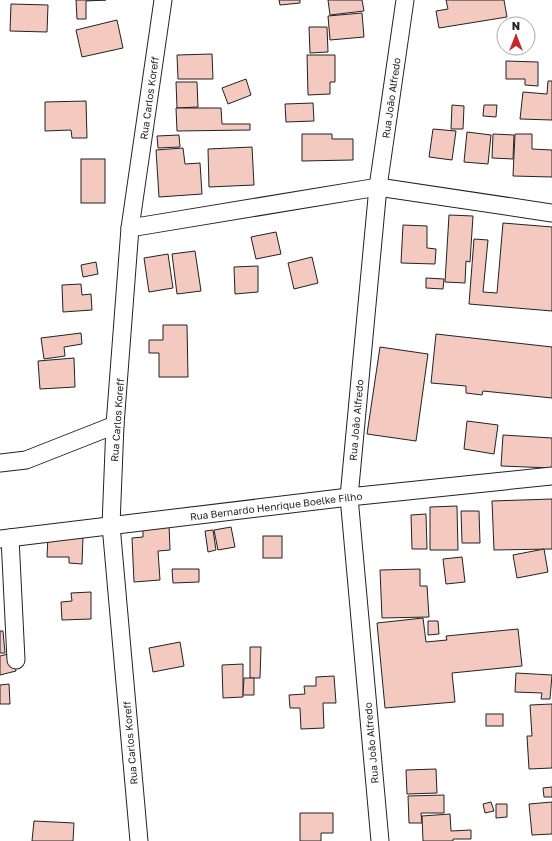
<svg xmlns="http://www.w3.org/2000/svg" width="552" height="841" viewBox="0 0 552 841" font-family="'Golos Text',sans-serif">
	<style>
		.building { fill: #f3c9c0; stroke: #222 }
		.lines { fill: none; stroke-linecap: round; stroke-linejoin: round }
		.minor-casing { stroke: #222; stroke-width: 19 }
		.minor { stroke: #fff; stroke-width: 17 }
		.labels { text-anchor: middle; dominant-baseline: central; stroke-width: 3; stroke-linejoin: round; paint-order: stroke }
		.street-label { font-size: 10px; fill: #222; stroke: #fff }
	</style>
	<rect width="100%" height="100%" fill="#fff"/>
	<g class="building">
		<path d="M76,0H106L86,1V19H77Z"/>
		<path d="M279,0H300V3L280,5Z"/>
		<path d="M328,0H362L364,11L330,15Z"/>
		<path d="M446,0H504L507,17L439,28L436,11L448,9Z"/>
		<path d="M11,4L48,5L47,32L10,31Z"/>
		<path d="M362,13L364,37L330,40L328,16Z"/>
		<path d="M117,20L123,48L82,57L76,30Z"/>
		<path d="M309,27H327L328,52L310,53Z"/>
		<path d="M212,54L213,79H178L177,55Z"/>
		<path d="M307,55H335V82H330V94L308,95Z"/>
		<path d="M506,61L538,62V86L525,85V79H506Z"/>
		<path d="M246,79L251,95L228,104L222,88Z"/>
		<path d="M548,81H552V120L520,119L523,92L547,94Z"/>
		<path d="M176,82H197L198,107L177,108Z"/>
		<path d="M86,101L87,138H72L71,130L45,131V102Z"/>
		<path d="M313,103L314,121L286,122L285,104Z"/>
		<path d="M452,105L464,106L463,129H451Z"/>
		<path d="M484,105H497L496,117L483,116Z"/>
		<path d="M176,108H221L222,124H250V130L177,131Z"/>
		<path d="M433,129L456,131L452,160L429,157Z"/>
		<path d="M467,132L491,135L488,164L464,162Z"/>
		<path d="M302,134H332V139H353V160L302,161Z"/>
		<path d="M493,134L514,135L513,159L492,158Z"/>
		<path d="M515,134H532V149L552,150V177L513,176Z"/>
		<path d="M179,135L180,147L158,148L157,136Z"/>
		<path d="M252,147L254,185L209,187L208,149Z"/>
		<path d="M183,148L185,164L200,163L202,194L159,197L156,150Z"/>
		<rect x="81" y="159" width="24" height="44"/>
		<path d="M449,215L473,216L470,262L466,261L465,283L445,282Z"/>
		<path d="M503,223L552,227V311L469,304L474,239L488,240L483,292L497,293Z"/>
		<path d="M403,225L427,226V248L436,249L435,264L401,263Z"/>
		<path d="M276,232L281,254L256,259L251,237Z"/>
		<path d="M195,251L201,291L177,294L172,254Z"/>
		<path d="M168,254L173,288L149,292L144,258Z"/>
		<path d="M312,257L318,283L294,289L288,263Z"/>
		<path d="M96,262L98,274L83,277L81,265Z"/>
		<path d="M258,266V292L235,294L234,267Z"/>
		<path d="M426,278L444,279L443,289L426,288Z"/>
		<path d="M81,284L82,295L91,294L92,310L63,312L62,285Z"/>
		<path d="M163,325H187L188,377H159V353H149V340H163Z"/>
		<path d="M81,333L82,344L64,347L65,356L44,359L41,338Z"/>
		<path d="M436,334L552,347V398L483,391L482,395L466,393V386L431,383Z"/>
		<path d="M380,347L428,354L416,441L367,434Z"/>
		<path d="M74,358L75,387L40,389L38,361Z"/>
		<path d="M467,421L498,425L494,454L464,449Z"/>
		<path d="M503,435L552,438V468L501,466Z"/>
		<path d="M552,499V549L494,550L492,501Z"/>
		<path d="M457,506L458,550H430V507Z"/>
		<path d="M461,511H479L480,543H462Z"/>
		<path d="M426,514L427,549H412L411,515Z"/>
		<path d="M169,524L170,550L158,551L160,580L134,582L132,538L143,537V526Z"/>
		<path d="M231,527L235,547L218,550L214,530Z"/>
		<path d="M213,530L216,550L208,552L205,531Z"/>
		<path d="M48,536H83L82,564L69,563V557H47Z"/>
		<rect x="263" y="536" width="19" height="22"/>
		<path d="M544,549L548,572L517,578L513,555Z"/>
		<path d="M462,557L465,582L446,584L443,559Z"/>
		<path d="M172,569H199V582L173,583Z"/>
		<path d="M420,569V586H427L429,617L382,618L380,570Z"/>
		<path d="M91,592V619L62,620L61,602L72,601L71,593Z"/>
		<path d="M423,618L426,642L447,640L446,636L518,629L522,666L452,673L455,702L385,708L377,623Z"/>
		<path d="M428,621H438L439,634L428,635Z"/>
		<path d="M0,631H3L5,653H0Z"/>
		<path d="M180,642L184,666L153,672L149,648Z"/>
		<path d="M250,647H261L260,678H250Z"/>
		<path d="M12,653L16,671L0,675V656Z"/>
		<path d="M243,664V697L223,698L222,665Z"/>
		<path d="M516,673L552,675L550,699H541L542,693L515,692Z"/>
		<path d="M334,676L336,703H323L324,728L301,729L300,708H290L289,695L305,694L304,686H316V677Z"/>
		<path d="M244,678H254V695H243Z"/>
		<path d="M9,684L10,704H0V685Z"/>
		<path d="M552,704V768L529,769L527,736H532L530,705Z"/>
		<rect x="486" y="714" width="17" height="12"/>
		<path d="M436,769L437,793L407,794L406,770Z"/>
		<path d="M552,787V797H544L543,788Z"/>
		<path d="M444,795V813H421L422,823H409L408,796Z"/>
		<path d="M491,802L494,811L485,813L483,804Z"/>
		<path d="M552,802V834L532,835L529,804Z"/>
		<path d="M496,804H507V817L496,818Z"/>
		<path d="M300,813H333V833H321V841H300Z"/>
		<path d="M450,814L451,831L471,830V839H453V841H423L422,816Z"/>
		<path d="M34,821L74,823L73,841H32Z"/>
	</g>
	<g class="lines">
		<defs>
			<g id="minor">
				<path d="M130,228L378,187L552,213"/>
				<path d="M0,463L26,460L115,425"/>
				<path d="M10,538L16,660"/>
				<path d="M0,539L349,497L552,476"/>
				<path d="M139,841L111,525L115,425L130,228L163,0"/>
				<path d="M380,841L349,497L378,187L405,0"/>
			</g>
		</defs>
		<use href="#minor" class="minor-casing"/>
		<use href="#minor" class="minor"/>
	</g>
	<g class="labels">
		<g class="street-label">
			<text transform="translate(149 98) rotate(-82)">Rua Carlos Koreff</text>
			<text transform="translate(391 98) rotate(-82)">Rua João Alfredo</text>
			<text transform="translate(117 420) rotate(-86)">Rua Carlos Koreff</text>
			<text transform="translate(356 420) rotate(-85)">Rua João Alfredo</text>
			<text transform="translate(276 506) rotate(-7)">Rua Bernardo Henrique Boelke Filho</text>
			<text transform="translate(130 743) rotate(-95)">Rua Carlos Koreff</text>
			<text transform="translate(371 743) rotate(-95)">Rua João Alfredo</text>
		</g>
	</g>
	<g transform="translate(516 36)"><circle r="19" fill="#ffffff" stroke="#a7a7a7"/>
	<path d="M0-3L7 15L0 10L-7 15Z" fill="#c62828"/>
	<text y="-6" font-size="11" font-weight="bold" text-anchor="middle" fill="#222222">N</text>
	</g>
</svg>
